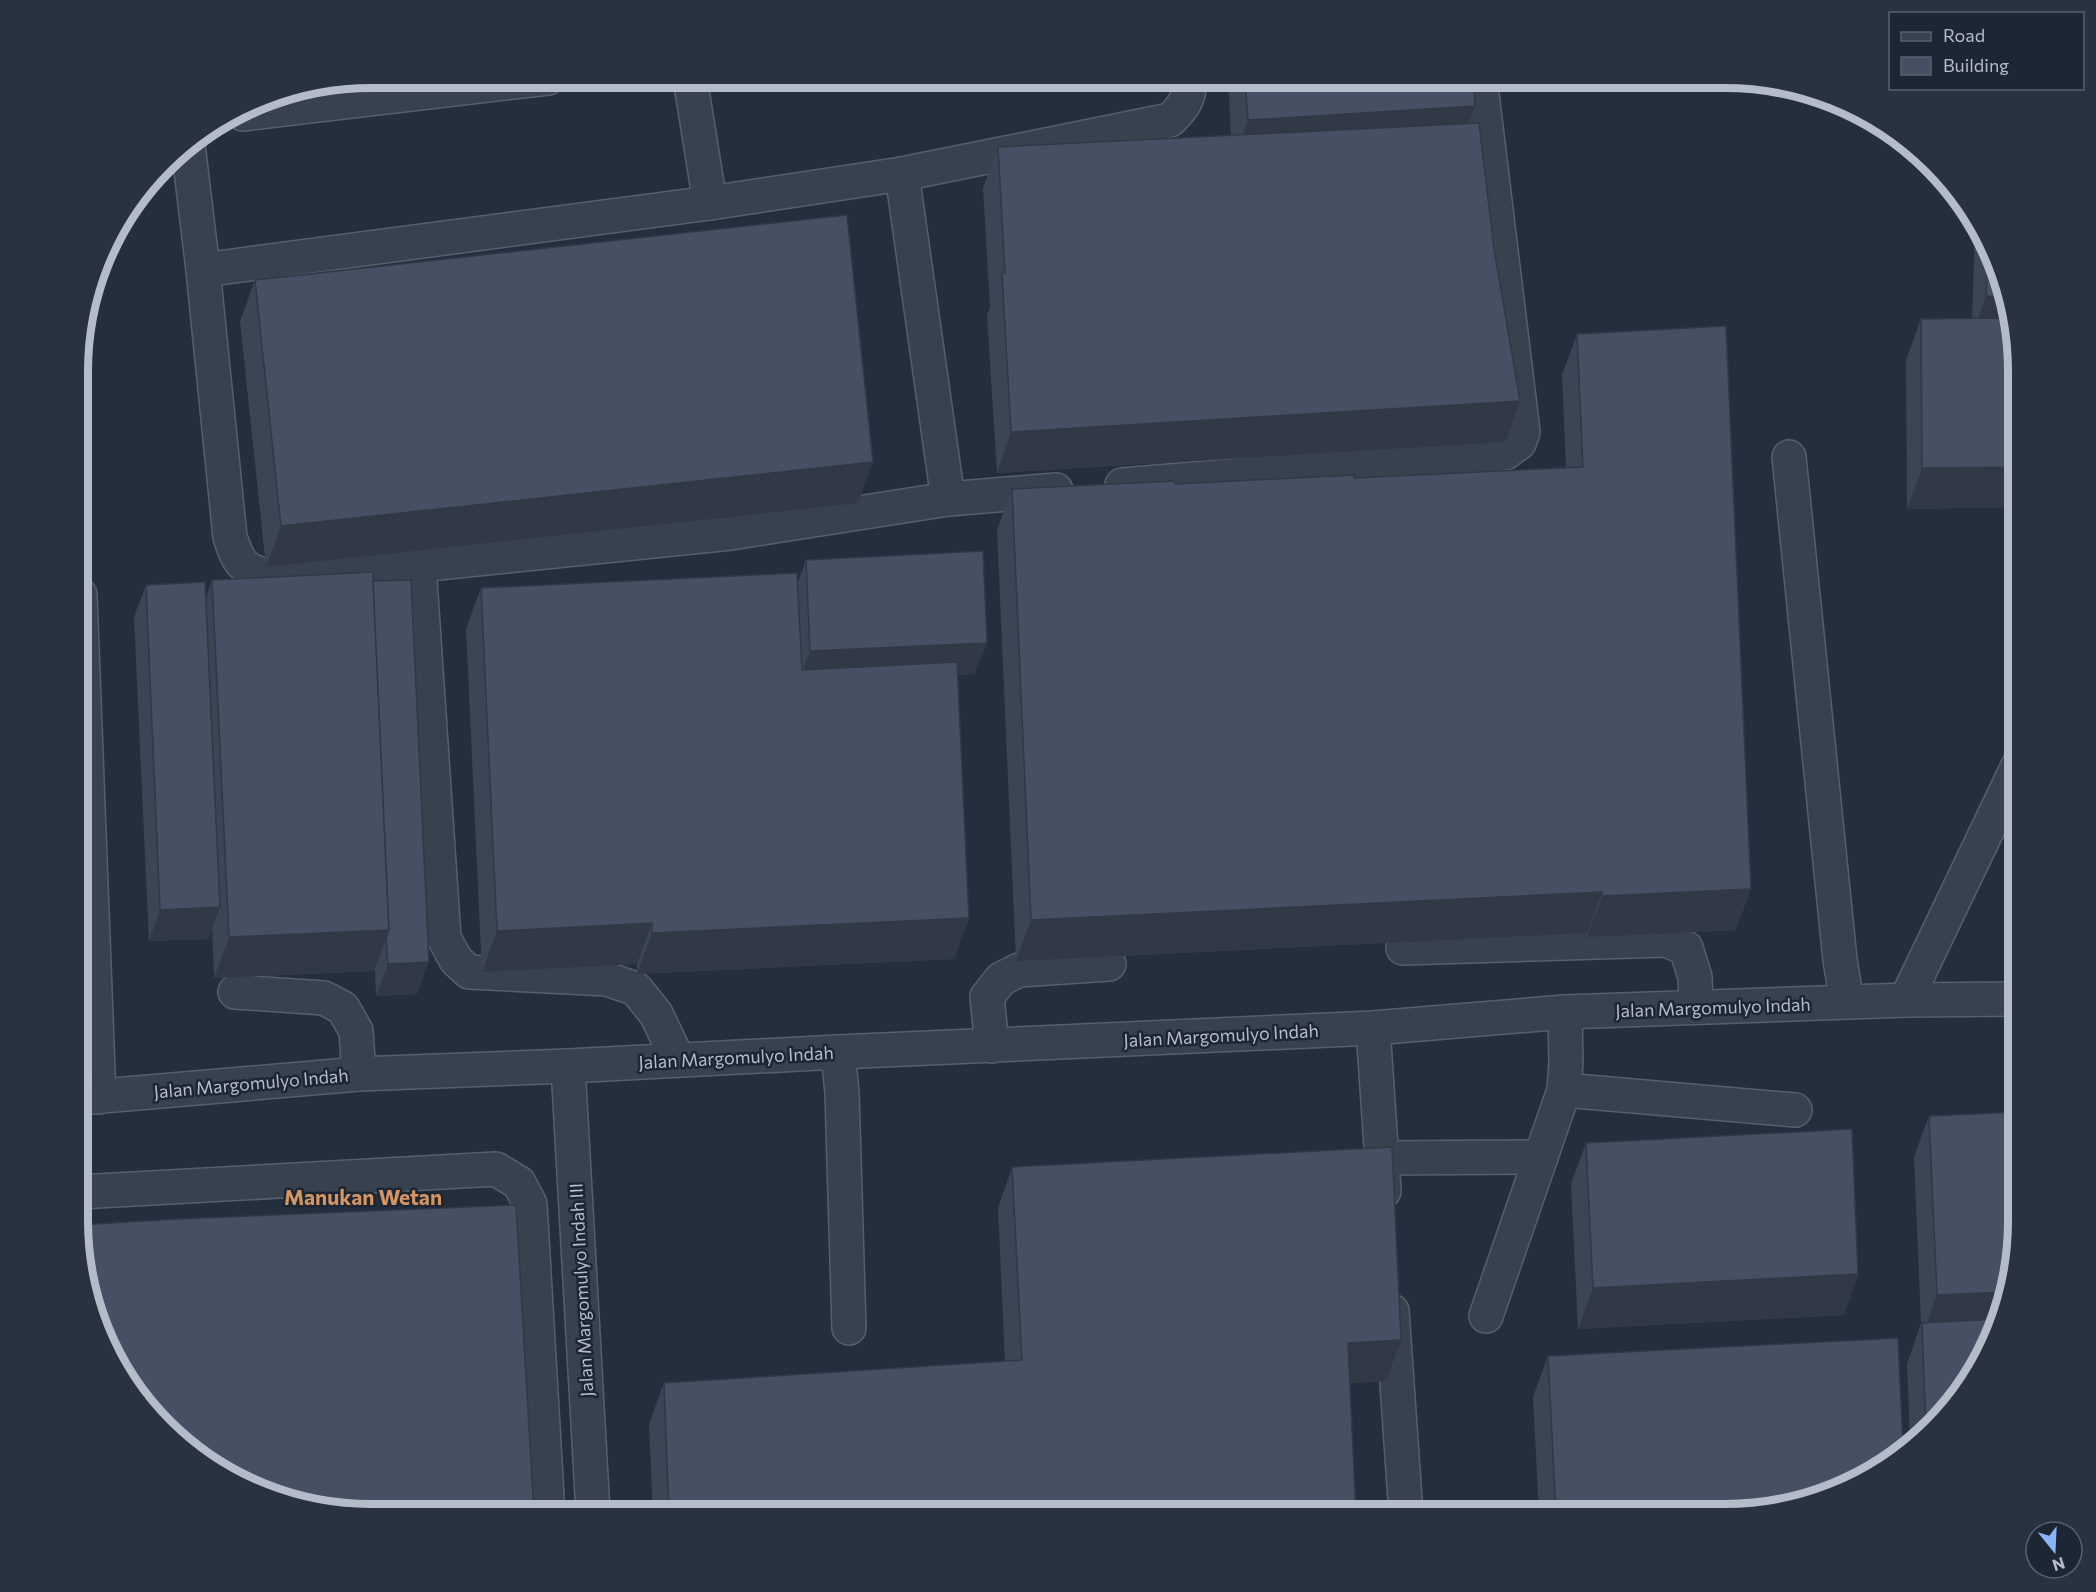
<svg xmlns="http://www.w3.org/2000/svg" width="2096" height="1592" viewBox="0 0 2096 1592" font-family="Commissioner,sans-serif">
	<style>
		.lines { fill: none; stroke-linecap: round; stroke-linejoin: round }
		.minor-casing { stroke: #565f6c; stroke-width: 36 }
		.minor { stroke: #38414e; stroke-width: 33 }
		.wall { fill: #3b4654 }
		.shaded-wall { fill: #303945 }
		.building { fill: #455162; stroke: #303945; stroke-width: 1.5 }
		.labels { text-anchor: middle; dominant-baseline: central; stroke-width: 5; stroke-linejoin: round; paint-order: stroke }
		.street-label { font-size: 18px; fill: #b4bcc9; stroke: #1d2633 }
		.quarter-label { font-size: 21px; font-weight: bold; fill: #d59563; stroke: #1d2633 }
		.rim { fill: none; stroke: #b4bcc9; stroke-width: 8 }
	</style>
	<rect width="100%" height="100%" fill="#242f3e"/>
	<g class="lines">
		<defs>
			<g id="minor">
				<path d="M243,114L548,78"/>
				<path d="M188,145L203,270L230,537C238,562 243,571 270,576L419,565L731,533L948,499L1056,490"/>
				<path d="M902,174L1170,120C1183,108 1191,97 1189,78"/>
				<path d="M710,203L902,174L948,499"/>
				<path d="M203,270L710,203L690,78"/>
				<path d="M1789,457L1840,960L1847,1002"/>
				<path d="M1122,485L1505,453L1519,443L1523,432L1480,78"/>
				<path d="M419,565L444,938L456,960L469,972L607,979L636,989L656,1014L678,1060"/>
				<path d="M80,595L99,1097"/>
				<path d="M1403,948L1665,940L1686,948L1695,977L1696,1007"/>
				<path d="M235,992L324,998L343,1008L356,1031L359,1074"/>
				<path d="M1906,1000L2018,766"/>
				<path d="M1373,1028L1384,1191"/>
				<path d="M992,1046L987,997L1001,979L1019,970L1109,964"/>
				<path d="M838,1052L842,1093L849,1328"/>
				<path d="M568,1066L593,1513"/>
				<path d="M1564,1090L1795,1110"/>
				<path d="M79,1098L359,1074L568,1066L838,1052L1373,1028L1565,1012L1906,1000L2018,999"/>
				<path d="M1382,1158L1541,1157"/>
				<path d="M79,1192L496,1169L519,1183L530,1204L548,1513"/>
				<path d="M1392,1311L1406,1514"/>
				<path d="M1486,1316L1564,1090L1566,1062L1565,1012"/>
			</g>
		</defs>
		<use href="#minor" class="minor-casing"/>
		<use href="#minor" class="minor"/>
	</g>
	<g class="wall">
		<path d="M1228,78H1473L1475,106L1468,124L1505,442L997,473L987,315L990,308L983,188L998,147L1231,135Z"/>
		<path d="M1975,225L1988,242L2018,371V507L1907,509L1906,360L1921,319H1972Z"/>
		<path d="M255,280L858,503L266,567L240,321Z"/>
		<path d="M1577,334L1736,930L1587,937V933L1016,961L997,530L1012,489L1354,478L1566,467L1562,375Z"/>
		<path d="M806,560L975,674L958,675L969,918L954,959L637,974V964L482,972L466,629L481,588L798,582Z"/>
		<path d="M212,580L373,581L417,994L376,996L375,970L374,971L214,978L212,929L208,939L149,941L134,617L146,585L206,598Z"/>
		<path d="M1929,1116L1945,1414L1910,1441L1907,1364L1921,1323L1914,1157Z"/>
		<path d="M1586,1143L1858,1274L1844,1315L1578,1329L1571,1184Z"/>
		<path d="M1012,1167L1386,1381L1350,1383L1356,1514H653L649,1424L664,1383L1005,1361L998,1208Z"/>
		<path d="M1548,1356L1725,1514H1539L1533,1397Z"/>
	</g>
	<g class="shaded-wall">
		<path d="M1475,106L1460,147L1233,161L1248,120Z"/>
		<path d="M1986,296L2001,297L2010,338L1971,337Z"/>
		<path d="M1520,401L1505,442L997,473L1011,432Z"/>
		<path d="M873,462L858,503L266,567L281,526Z"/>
		<path d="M2018,467V507L1907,509L1922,468Z"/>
		<path d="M987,643L975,674L798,683L810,651Z"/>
		<path d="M1751,889L1736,930L1587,937L1602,896Z"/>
		<path d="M1602,892L1587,933L1016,961L1031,920Z"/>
		<path d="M220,907L208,939L149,941L160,910Z"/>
		<path d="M969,918L954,959L637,974L652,933Z"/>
		<path d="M652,923L637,964L482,972L497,931Z"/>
		<path d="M389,930L374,971L214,978L229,937Z"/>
		<path d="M429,962L417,994L376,996L388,964Z"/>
		<path d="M1858,1274L1844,1315L1578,1329L1593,1288Z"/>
		<path d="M2005,1292L1996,1332L1922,1336L1937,1295Z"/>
		<path d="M1401,1340L1386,1381L1333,1384L1348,1343Z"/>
	</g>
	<g class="building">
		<path d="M1245,78H1473L1475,106L1248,120Z"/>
		<path d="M1479,123L1494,249L1520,401L1011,432L1002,274L1005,273L998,147Z"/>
		<path d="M847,215L873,462L281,526L255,280Z"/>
		<path d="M1988,242L2001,297L1986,296Z"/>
		<path d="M2006,318L2018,371V467L1922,468L1921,319Z"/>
		<path d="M1726,326L1751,889L1602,896V892L1031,920L1012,489L1175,481V484L1354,475V478L1583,467L1577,334Z"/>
		<path d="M983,551L987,643L810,651L806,560Z"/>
		<path d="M373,572L389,930L229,937L212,580Z"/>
		<path d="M797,573L802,670L957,662L969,918L652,933V923L497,931L481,588Z"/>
		<path d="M411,580L429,962L388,964L386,938L389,930L373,581Z"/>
		<path d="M205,582L220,907L160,910L146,585Z"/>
		<path d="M2017,1112V1240L2005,1292L1937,1295L1929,1116Z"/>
		<path d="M1852,1129L1858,1274L1593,1288L1586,1143Z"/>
		<path d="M1392,1147L1401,1340L1348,1343L1356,1514H669L664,1383L1022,1360L1012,1167Z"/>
		<path d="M516,1205L534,1513H353L260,1492L178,1441L108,1351L79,1240V1225L178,1219Z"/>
		<path d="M1999,1319L1996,1333L1945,1414L1926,1429L1922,1323Z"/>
		<path d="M1898,1338L1903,1446L1854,1484L1725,1514H1556L1548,1356Z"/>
	</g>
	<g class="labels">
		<g class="street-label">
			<text transform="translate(1713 1007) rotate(-2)">Jalan Margomulyo Indah</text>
			<text transform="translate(1221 1035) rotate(-3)">Jalan Margomulyo Indah</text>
			<text transform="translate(736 1057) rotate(-3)">Jalan Margomulyo Indah</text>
			<text transform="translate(251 1083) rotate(-5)">Jalan Margomulyo Indah</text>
			<text transform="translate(581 1290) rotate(-93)">Jalan Margomulyo Indah III</text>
		</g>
		<g class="quarter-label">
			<text x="363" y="1196">Manukan Wetan</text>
		</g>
	</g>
	<path d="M0 0H2096V1592H0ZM371 88H1725A283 283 0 0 1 2008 371V1221A283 283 0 0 1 1725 1504H371A283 283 0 0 1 88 1221V371A283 283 0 0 1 371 88Z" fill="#29323f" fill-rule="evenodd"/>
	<path class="rim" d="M371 88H1725A283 283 0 0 1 2008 371V1221A283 283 0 0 1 1725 1504H371A283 283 0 0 1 88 1221V371A283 283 0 0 1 371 88Z"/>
	<rect x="1889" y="12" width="195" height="78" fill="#1d2633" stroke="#59626f" stroke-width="1.5"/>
	<rect x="1901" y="32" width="30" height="9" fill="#38414e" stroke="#59626f" stroke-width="1.5"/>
	<text x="1943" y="42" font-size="18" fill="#b4bcc9">Road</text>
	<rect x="1901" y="57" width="30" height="18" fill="#455162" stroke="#59626f" stroke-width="1.5"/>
	<text x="1943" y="72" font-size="18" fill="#b4bcc9">Building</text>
	<g transform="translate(2054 1550) rotate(162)"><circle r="28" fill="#1d2633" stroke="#59626f" stroke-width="1.5"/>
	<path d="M0-4.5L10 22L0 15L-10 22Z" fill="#8ab4f8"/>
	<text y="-9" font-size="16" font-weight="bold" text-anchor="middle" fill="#b4bcc9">N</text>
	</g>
</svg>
